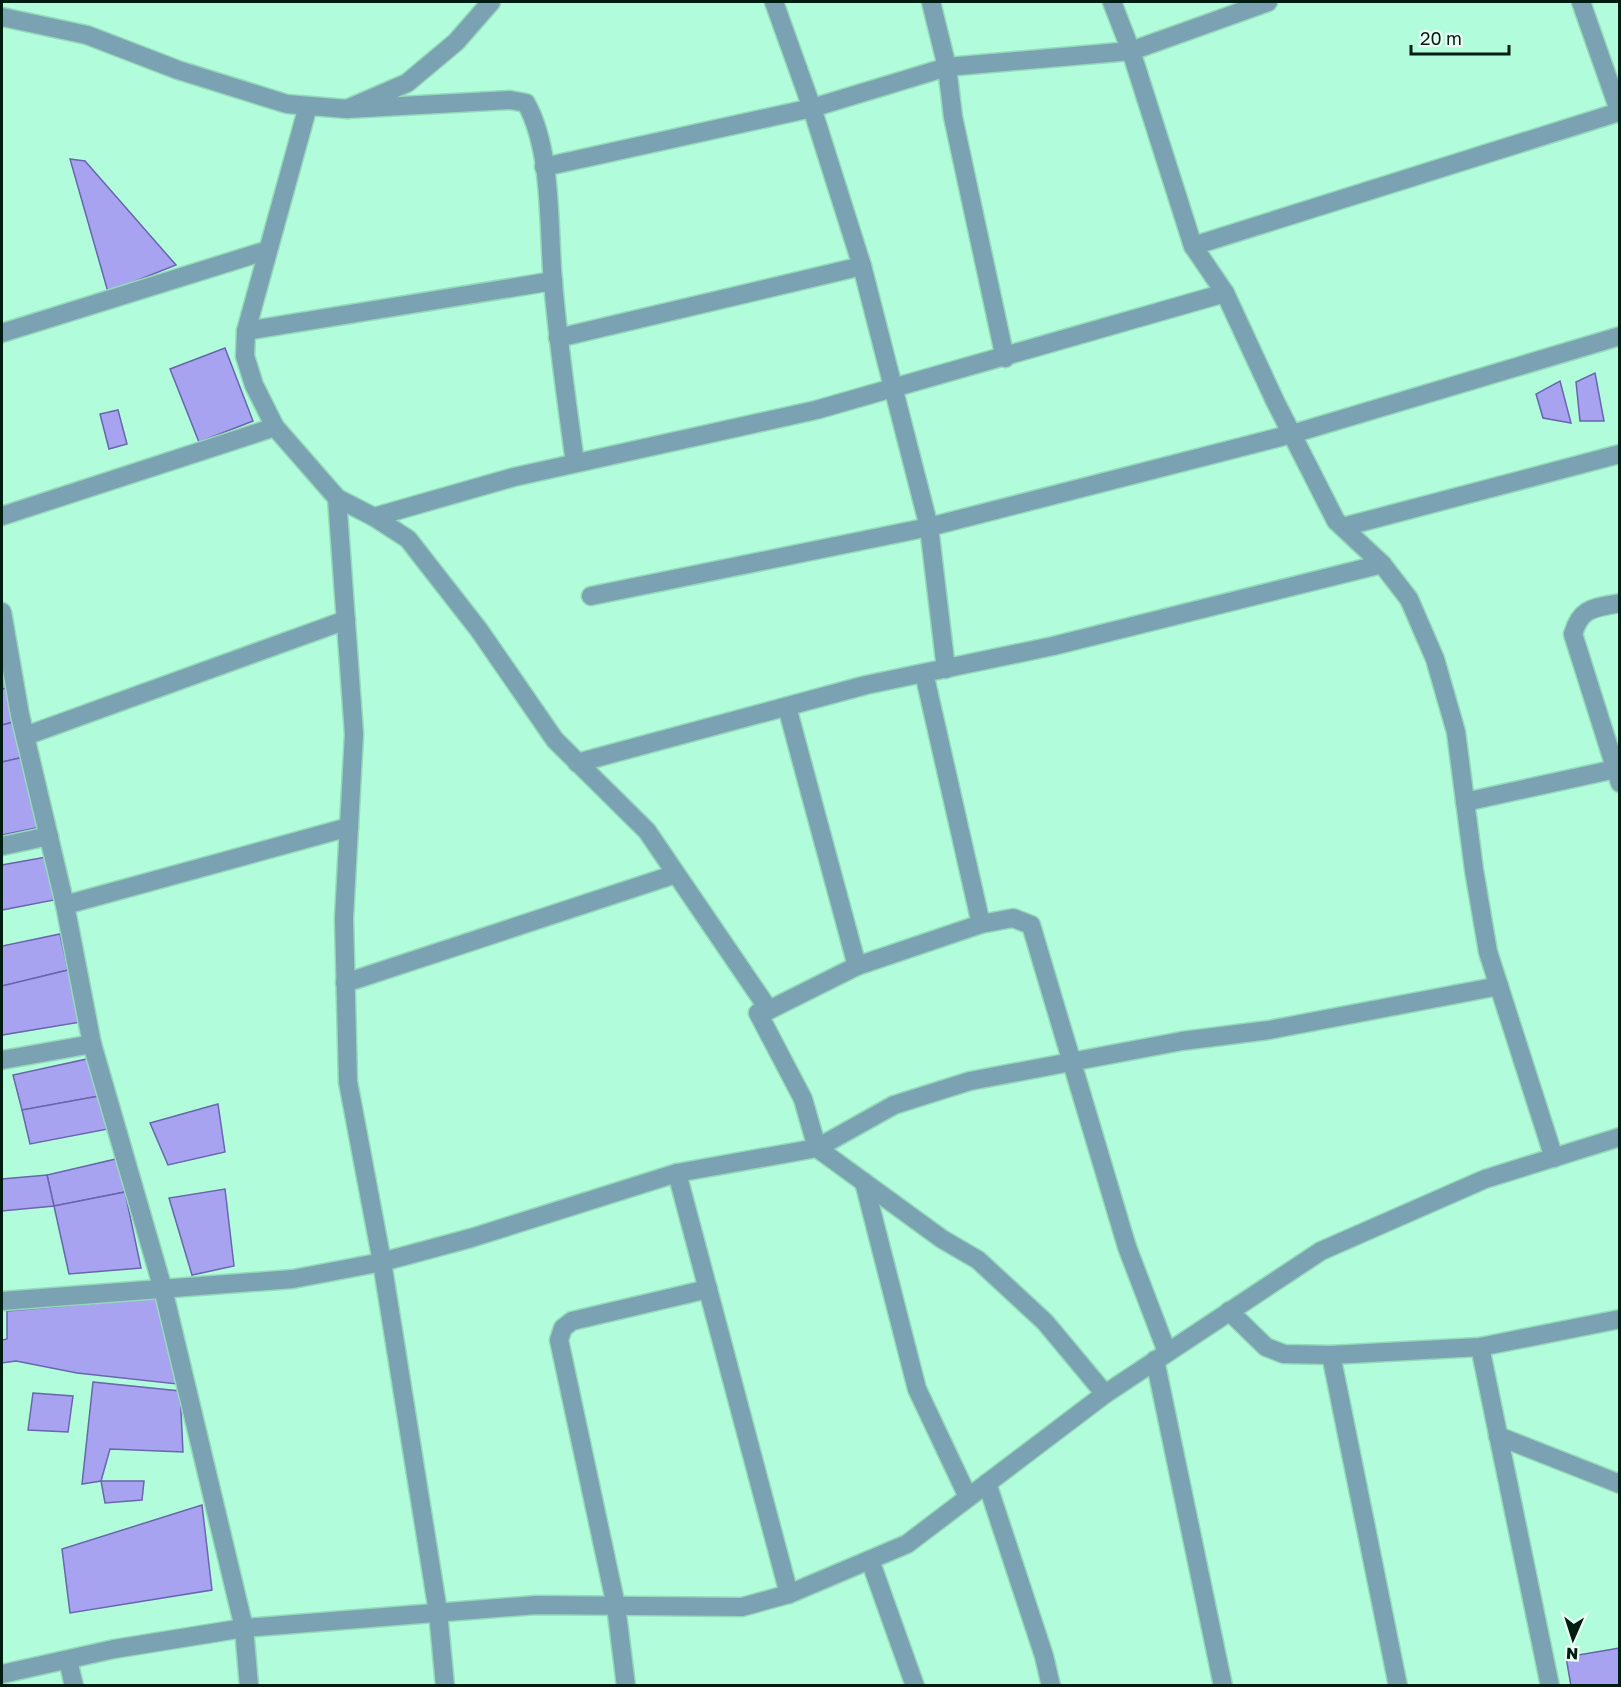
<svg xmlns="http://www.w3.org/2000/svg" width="1621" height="1687" viewBox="0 0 1621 1687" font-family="'Golos Text',sans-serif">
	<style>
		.building { fill: #a7a3f0; stroke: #6a65ac; stroke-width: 1.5 }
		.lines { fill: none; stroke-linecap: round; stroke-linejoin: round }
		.street-casing { stroke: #95d9bb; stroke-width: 21 }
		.street { stroke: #7ba2b3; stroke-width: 18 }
	</style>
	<rect width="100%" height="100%" fill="#b1fddb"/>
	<g class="building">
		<path d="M70,159L85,161L176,265L108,292Z"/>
		<path d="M225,348L253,421L199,442L170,369Z"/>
		<path d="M1595,373L1604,421H1580L1576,382Z"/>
		<path d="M1560,381L1571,423L1543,418L1536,394Z"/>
		<path d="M118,410L127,444L109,449L100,414Z"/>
		<path d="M2,652L9,688L2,689Z"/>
		<path d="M9,688L17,721L2,725V689Z"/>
		<path d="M17,721L24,757L2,762V725Z"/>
		<path d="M24,757L41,827L2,835V762Z"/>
		<path d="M46,857L54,900L2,910V865Z"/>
		<path d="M60,934L68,970L2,986V946Z"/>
		<path d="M68,970L81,1022L2,1035V986Z"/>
		<path d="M87,1059L99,1096L22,1110L13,1075Z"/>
		<path d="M99,1096L108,1129L30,1144L22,1110Z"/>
		<path d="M218,1104L225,1152L168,1165L150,1123Z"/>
		<path d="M116,1159L125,1192L54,1206L47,1175Z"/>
		<path d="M47,1175L54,1206L2,1211V1179Z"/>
		<path d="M225,1189L234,1266L192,1275L169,1198Z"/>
		<path d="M125,1192L141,1268L69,1274L54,1206Z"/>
		<path d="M156,1298L177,1384L77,1373L16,1361L2,1363V1340L7,1339V1311Z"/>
		<path d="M93,1382L180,1391L183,1452L110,1449L101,1481L82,1484Z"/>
		<path d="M33,1393L73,1396L68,1432L28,1430Z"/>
		<path d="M101,1481H144L142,1500L105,1503Z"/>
		<path d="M202,1505L212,1590L70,1613L62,1549Z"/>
		<path d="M1620,1648V1686H1571L1566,1657Z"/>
	</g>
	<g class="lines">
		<defs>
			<g id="street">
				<path d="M774,2L812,108L862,266L929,527L946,669"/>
				<path d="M931,2L947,67L953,117L1005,358"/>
				<path d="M1112,2L1131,51L1193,246L1225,293L1275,401L1336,521L1382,564L1409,599L1435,659L1456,732L1474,870L1488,952L1554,1158"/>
				<path d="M1581,2L1620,113"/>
				<path d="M2,17L87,35L178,70L287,104L347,109L407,83L456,42L491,2"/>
				<path d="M308,106L246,331L245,356L254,385L275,427L337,498L374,517L408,539L479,630L555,740L647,831L769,1010L758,1013L803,1099L817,1148L942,1239L978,1260L1045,1322L1105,1394"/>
				<path d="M347,109L510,100L526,103C553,152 548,228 553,282C558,343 567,403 575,463"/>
				<path d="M544,167L812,108L947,67L1131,51L1268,2"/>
				<path d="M1193,246L1619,112"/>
				<path d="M246,331L553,281"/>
				<path d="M2,333L268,250"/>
				<path d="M558,338L862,266"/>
				<path d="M337,498L354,734L344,918L348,1082L382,1262L438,1612L445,1686"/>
				<path d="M2,516L275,427"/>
				<path d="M374,517L514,477L816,410L1225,293"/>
				<path d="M1343,527L1620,454"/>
				<path d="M591,596L929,527L1292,434L1620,336"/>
				<path d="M1620,603C1594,608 1581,607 1573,634L1620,783"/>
				<path d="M2,612L20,715L65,905L92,1044L163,1289L244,1628L249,1686"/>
				<path d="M924,673L981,924"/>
				<path d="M787,707L857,966"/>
				<path d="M25,736L346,620"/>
				<path d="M577,763L866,685L1053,646L1382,564"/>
				<path d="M1465,802L1620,768"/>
				<path d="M2,846L49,836"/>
				<path d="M65,905L349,827"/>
				<path d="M345,983L676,874"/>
				<path d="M769,1010L857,966L981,924L1013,918L1031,925L1127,1247L1167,1352"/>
				<path d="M2,1060L92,1044"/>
				<path d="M677,1173L789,1594"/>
				<path d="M864,1182L917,1389L968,1497"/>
				<path d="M2,1301L293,1279L382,1262L471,1238L677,1173L817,1148L894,1105L970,1081L1182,1041L1269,1030L1499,986"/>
				<path d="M1229,1311L1266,1347L1284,1354L1331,1355L1480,1347L1620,1319"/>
				<path d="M1480,1347L1550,1686"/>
				<path d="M1331,1355L1398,1686"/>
				<path d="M1155,1360L1223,1686"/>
				<path d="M1498,1436L1620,1484"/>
				<path d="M987,1483L1044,1656L1051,1686"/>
				<path d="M870,1560L915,1686"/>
				<path d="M68,1660L74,1686"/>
				<path d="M2,1674L114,1649L244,1628L536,1605L742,1607L789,1594L907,1544L1105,1394L1321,1251L1485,1179L1620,1137"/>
				<path d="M626,1686L616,1606L559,1340L563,1328L572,1321L708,1289"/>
			</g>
		</defs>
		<use href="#street" class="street-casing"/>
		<use href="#street" class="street"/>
	</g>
	<rect width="1621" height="1687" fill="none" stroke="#001d12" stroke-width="6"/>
	<g transform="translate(1573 1639) rotate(183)" stroke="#eafcf3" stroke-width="4.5" paint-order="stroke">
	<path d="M0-4.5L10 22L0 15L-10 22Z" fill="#001d12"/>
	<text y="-9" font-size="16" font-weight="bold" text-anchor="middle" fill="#001d12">N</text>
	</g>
	<path d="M1411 45v9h98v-9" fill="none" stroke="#001d12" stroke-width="3"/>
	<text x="1420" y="45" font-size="18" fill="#001d12" stroke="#eafcf3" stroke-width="4.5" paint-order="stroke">20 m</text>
</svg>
